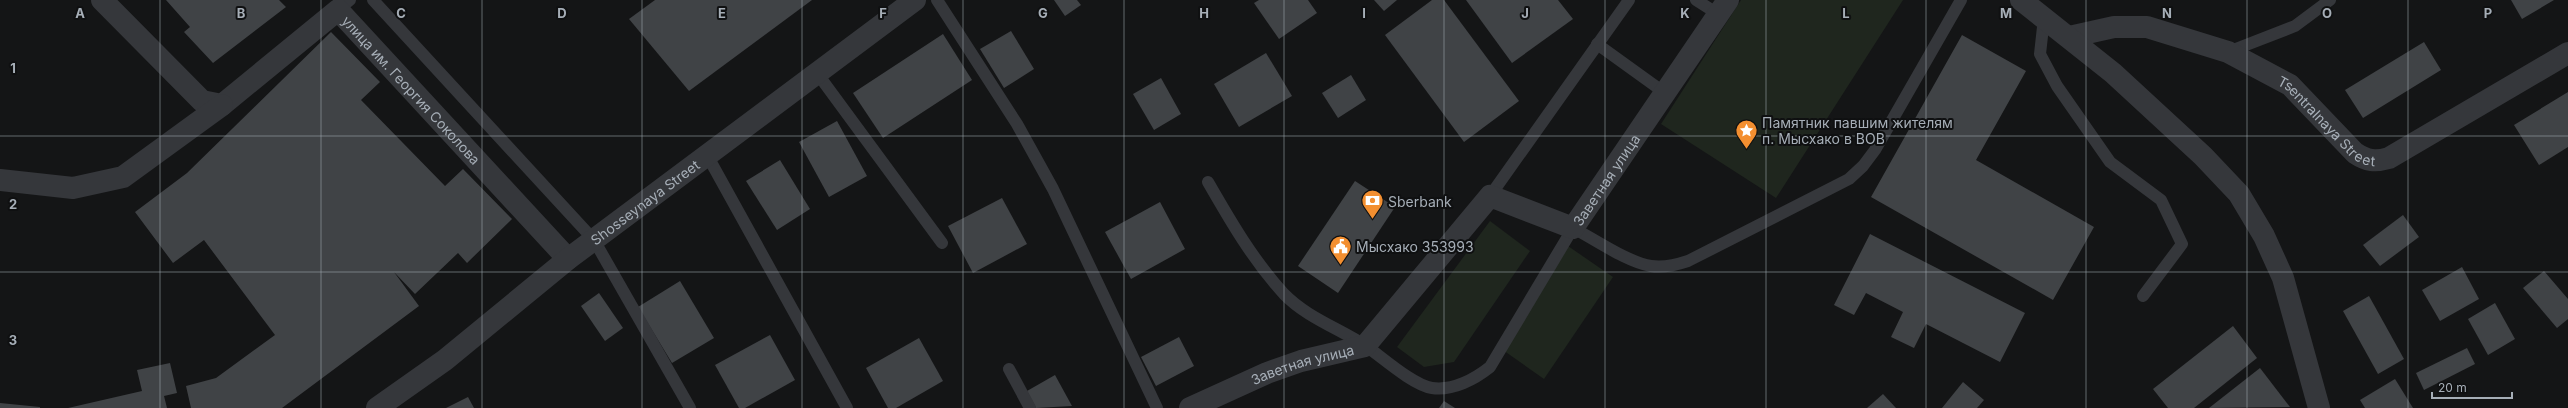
<svg xmlns="http://www.w3.org/2000/svg" width="2568" height="408" viewBox="0 0 2568 408" font-family="Inter,sans-serif">
	<style>
		.green { fill: #1f261e }
		.building { fill: #404346 }
		.lines { fill: none; stroke-linecap: round; stroke-linejoin: round }
		.service { stroke: #35373b; stroke-width: 12 }
		.minor { stroke: #35373b; stroke-width: 22 }
		.tertiary { stroke: #35373b; stroke-width: 22 }
		.grid { fill: none; stroke: #a6aeb7; stroke-width: 1; stroke-opacity: 0.55 }
		.labels { text-anchor: middle; dominant-baseline: central; stroke-width: 4; stroke-linejoin: round; paint-order: stroke }
		.street-label { font-size: 14px; fill: #a6aeb7; stroke: #0f1011 }
		.poi-label { font-size: 14px; fill: #a6aeb7; stroke: #0f1011; text-anchor: start }
		.grid-label { font-size: 13px; text-anchor: middle; font-weight: bold; fill: #a6aeb7; stroke: #0f1011; stroke-width: 4; stroke-linejoin: round; paint-order: stroke }
	</style>
	<rect width="100%" height="100%" fill="#141516"/>
	<g class="green">
		<path d="M1741,0H1903L1776,198L1661,124Z"/>
		<path d="M1490,221L1530,251L1454,362L1424,367L1397,347Z"/>
		<path d="M1568,246L1613,277L1544,379L1500,348Z"/>
	</g>
	<g class="building">
		<path d="M166,0H279L286,7L213,63L184,32L190,27Z"/>
		<path d="M655,0H812L689,91L629,19Z"/>
		<path d="M1054,0H1077L1081,5L1065,16Z"/>
		<path d="M1259,0H1308L1317,13L1279,39L1254,3Z"/>
		<path d="M1374,0H1397L1384,11Z"/>
		<path d="M1432,0H1444L1519,101L1464,142L1385,35Z"/>
		<path d="M1466,0H1558L1573,19L1512,63Z"/>
		<path d="M2511,0H2554L2522,19Z"/>
		<path d="M1011,31L1034,69L1004,88L980,49Z"/>
		<path d="M331,32L380,82L361,100L445,186L463,169L512,219L467,263L458,253L415,294L394,272L419,306L282,408H191L186,386L216,378L275,335L204,240L173,263L135,212L187,173Z"/>
		<path d="M943,34L972,80L883,138L853,93Z"/>
		<path d="M1962,35L2026,71L1976,160L2094,227L2053,300L1871,197Z"/>
		<path d="M2424,42L2441,70L2363,118L2345,90Z"/>
		<path d="M1266,53L1292,96L1239,127L1214,84Z"/>
		<path d="M1351,75L1366,100L1338,118L1322,93Z"/>
		<path d="M1161,78L1181,114L1154,130L1133,94Z"/>
		<path d="M2568,92V147L2539,165L2514,125Z"/>
		<path d="M837,121L867,176L829,197L799,142Z"/>
		<path d="M780,160L810,209L777,230L746,181Z"/>
		<path d="M1355,181L1395,207L1338,293L1298,266Z"/>
		<path d="M1002,198L1027,244L973,273L948,226Z"/>
		<path d="M1160,202L1185,249L1131,279L1105,232Z"/>
		<path d="M2403,215L2419,237L2380,266L2363,245Z"/>
		<path d="M1870,234L2025,313L2000,362L1926,324L1914,348L1891,337L1903,312L1866,293L1854,315L1834,305Z"/>
		<path d="M2462,267L2479,299L2440,321L2422,290Z"/>
		<path d="M2544,271L2568,299V319L2557,328L2523,288Z"/>
		<path d="M680,281L714,338L672,363L638,307Z"/>
		<path d="M599,293L623,328L605,341L581,306Z"/>
		<path d="M2369,296L2404,359L2378,374L2343,311Z"/>
		<path d="M2495,303L2515,339L2488,355L2468,319Z"/>
		<path d="M2233,326L2257,358L2194,408H2168L2153,389Z"/>
		<path d="M770,335L795,380L745,408H739L715,365Z"/>
		<path d="M1179,337L1194,366L1156,386L1141,357Z"/>
		<path d="M919,338L943,381L896,408H888L866,368Z"/>
		<path d="M2467,348L2475,364L2424,390L2416,373Z"/>
		<path d="M170,363L177,393L164,396L167,408H68L142,391L137,370Z"/>
		<path d="M2260,368L2290,407L2209,408Z"/>
		<path d="M1055,375L1072,406L1036,408L1027,391Z"/>
		<path d="M2395,379L2413,408H2365L2360,400Z"/>
		<path d="M1963,382L1984,400L1977,408H1942Z"/>
		<path d="M1883,394L1896,408H1867Z"/>
		<path d="M468,397L474,408H446Z"/>
		<path d="M1444,401L1455,408H1439Z"/>
		<path d="M0,403L40,407V408H0Z"/>
	</g>
	<g class="lines">
		<g class="service">
			<path d="M373,0L594,240L690,408"/>
			<path d="M937,0L1017,124L1053,189L1157,408"/>
			<path d="M1696,0L1718,14"/>
			<path d="M338,10L350,0"/>
			<path d="M2044,18L2040,54L2057,86L2110,162L2161,200L2182,244L2143,296"/>
			<path d="M1597,44L1665,93"/>
			<path d="M2228,52L2295,26L2330,0"/>
			<path d="M817,73L942,243"/>
			<path d="M707,155L847,408"/>
			<path d="M1208,182C1231,222 1253,260 1284,294C1306,317 1340,329 1366,346C1383,358 1413,385 1432,388C1453,391 1475,379 1490,367L1573,228C1596,240 1627,262 1651,266C1664,268 1676,265 1688,261L1849,179L1863,166L1875,150L1961,0"/>
			<path d="M1490,196L1629,0"/>
			<path d="M1009,369L1030,408"/>
		</g>
		<g class="minor">
			<path id="s1" d="M102,0L202,101L222,105L338,10L568,259"/>
			<path id="s2" d="M2069,37L2114,27H2147L2228,52L2290,85L2355,153C2367,161 2375,162 2389,158L2568,53"/>
			<path d="M0,180L73,188L123,177L222,105"/>
			<path id="s3" d="M1190,408L1267,373L1301,361L1365,346L1490,196L1573,228L1728,0"/>
		</g>
		<g class="tertiary">
			<path d="M2021,0L2113,73L2203,156L2239,194L2264,236L2283,278L2319,408"/>
			<path id="s4" d="M377,408L445,360L568,259L915,0"/>
		</g>
	</g>
	<path class="grid" d="M160,0V408M321,0V408M482,0V408M642,0V408M802,0V408M963,0V408M1124,0V408M1284,0V408M1444,0V408M1605,0V408M1766,0V408M1926,0V408M2086,0V408M2247,0V408M2408,0V408M0,136H2568M0,272H2568"/>
	<defs>
		<symbol id="sight-pin" viewBox="-11 -11 22 30"><path d="M0 17L-7.5 6A9.5 9.5 0 1 1 7.5 6Z" fill="#f38f30" stroke="#0f1011"/><path d="M0-6L1.8-2.2L6-1.7L2.9 1.2L3.7 5.4L0 3.3L-3.7 5.4L-2.9 1.2L-6-1.7L-1.8-2.2Z" fill="#fff"/></symbol>
		<symbol id="bank-pin" viewBox="-11 -11 22 30"><path d="M0 17L-7.5 6A9.5 9.5 0 1 1 7.5 6Z" fill="#f38f30" stroke="#0f1011"/><path d="M-6-4H6V4H-6ZM0-2.3a2.3 2.3 0 1 0 0 4.6a2.3 2.3 0 1 0 0-4.6Z" fill="#fff"/></symbol>
		<symbol id="civic-pin" viewBox="-11 -11 22 30"><path d="M0 17L-7.5 6A9.5 9.5 0 1 1 7.5 6Z" fill="#f38f30" stroke="#0f1011"/><path d="M-.6-6.5H3V-4.5H.6V-3L4-1V1h2V6H-6V1h2V-1L-.6-3ZM-1.2 2.5V6h2.4V2.5Z" fill="#fff"/></symbol>
	</defs>
	<g fill-rule="evenodd">
		<use href="#sight-pin" x="1734" y="118" width="25" height="34"/>
		<use href="#bank-pin" x="1360" y="188" width="25" height="34"/>
		<use href="#civic-pin" x="1328" y="234" width="25" height="34"/>
	</g>
	<g class="labels">
		<g class="street-label">
			<text stroke="none"><textPath href="#s1" startOffset="421">улица им. Георгия Соколова</textPath></text>
			<text stroke="none"><textPath href="#s2" startOffset="286">Tsentralnaya Street</textPath></text>
			<text stroke="none"><textPath href="#s3" startOffset="529">Заветная улица</textPath></text>
			<text stroke="none"><textPath href="#s4" startOffset="338">Shosseynaya Street</textPath></text>
			<text stroke="none"><textPath href="#s3" startOffset="121">Заветная улица</textPath></text>
		</g>
		<g class="poi-label">
			<text x="1762" y="122">Памятник павшим жителям<tspan x="1762" dy="16">п. Мысхако в ВОВ</tspan></text>
			<text x="1388" y="201">Sberbank</text>
			<text x="1356" y="246">Мысхако 353993</text>
		</g>
	</g>
	<g class="grid-label">
		<text x="80" y="18">A</text>
		<text x="241" y="18">B</text>
		<text x="401" y="18">C</text>
		<text x="562" y="18">D</text>
		<text x="722" y="18">E</text>
		<text x="883" y="18">F</text>
		<text x="1043" y="18">G</text>
		<text x="1204" y="18">H</text>
		<text x="1364" y="18">I</text>
		<text x="1525" y="18">J</text>
		<text x="1685" y="18">K</text>
		<text x="1846" y="18">L</text>
		<text x="2006" y="18">M</text>
		<text x="2167" y="18">N</text>
		<text x="2327" y="18">O</text>
		<text x="2488" y="18">P</text>
		<text x="13" y="73">1</text>
		<text x="13" y="209">2</text>
		<text x="13" y="345">3</text>
	</g>
	<path d="M2432 392v6h80v-6" fill="none" stroke="#a6aeb7" stroke-width="2"/>
	<text x="2438" y="392" font-size="12" fill="#a6aeb7" stroke="#0f1011" stroke-width="3" paint-order="stroke">20 m</text>
</svg>
